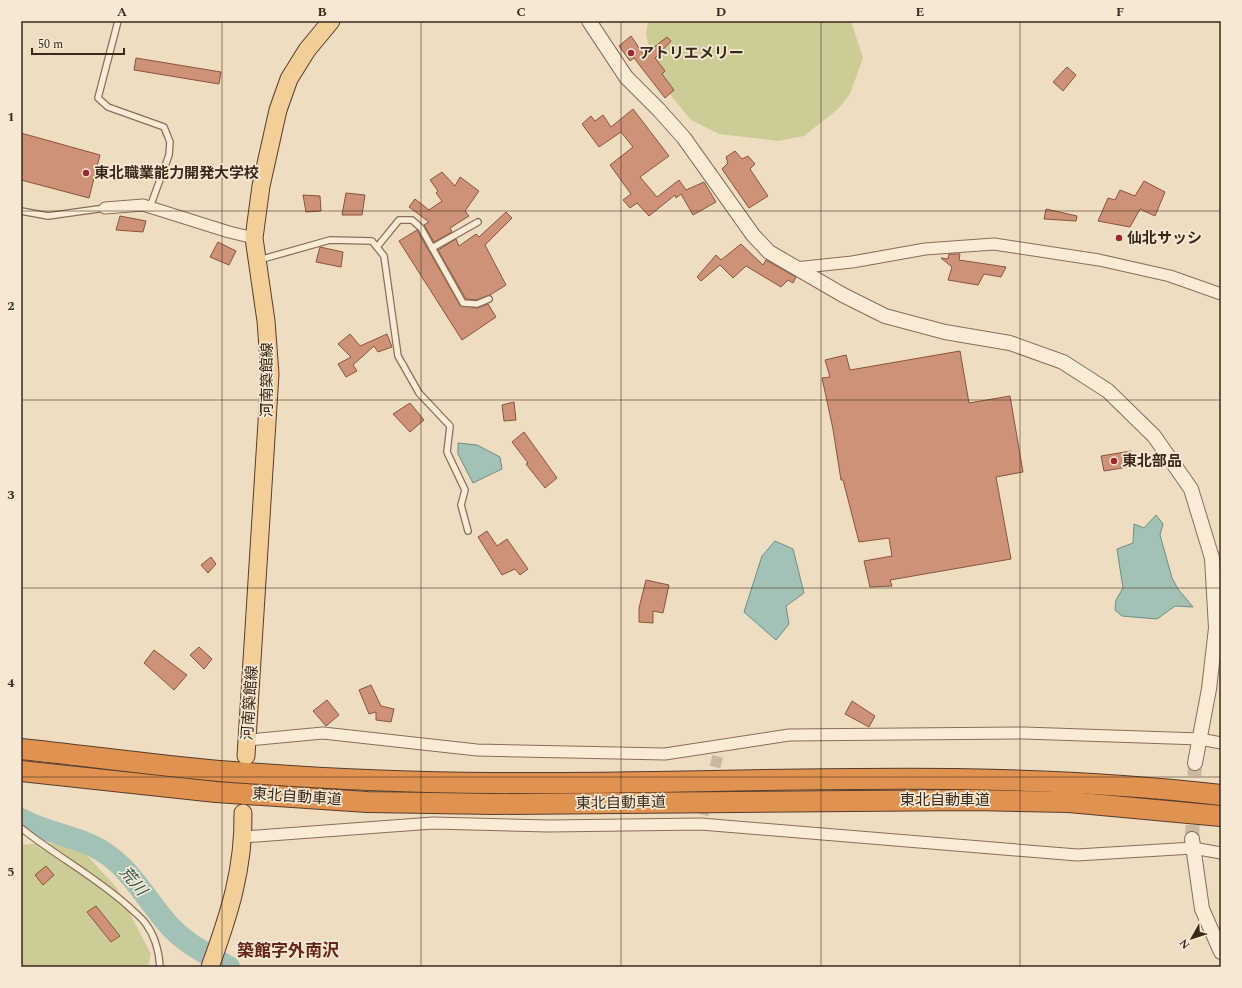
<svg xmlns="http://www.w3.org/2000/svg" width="1242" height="988" viewBox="0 0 1242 988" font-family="Spectral,'Noto Sans JP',serif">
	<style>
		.green { fill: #cccd96 }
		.water { fill: #a4c1b6; stroke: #6b9083 }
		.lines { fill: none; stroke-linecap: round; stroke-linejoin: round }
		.river { stroke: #a4c1b6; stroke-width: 22 }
		.building { fill: #ce9277; stroke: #89543e }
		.minor-tunnel { stroke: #cab9a1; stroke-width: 11; stroke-dasharray: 11 5.5; stroke-linecap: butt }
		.tertiary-tunnel { stroke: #cab9a1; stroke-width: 14; stroke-dasharray: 14 7; stroke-linecap: butt }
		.service-casing { stroke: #896d59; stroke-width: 8 }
		.minor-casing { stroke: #896d59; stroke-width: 13 }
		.tertiary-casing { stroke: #896d59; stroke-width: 16 }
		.primary-casing { stroke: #573c2d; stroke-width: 19 }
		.motorway-casing { stroke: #573c2d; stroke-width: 22 }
		.service { stroke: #f9ebd5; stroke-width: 5.5 }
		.minor { stroke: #f9ebd5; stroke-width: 11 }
		.tertiary { stroke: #f9ebd5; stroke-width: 14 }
		.primary { stroke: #f3ce99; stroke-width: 17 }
		.motorway { stroke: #e09251; stroke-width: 20 }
		.grid { fill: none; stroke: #38281d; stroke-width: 1; stroke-opacity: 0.55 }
		.poi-dot { fill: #992734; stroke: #f6e8d2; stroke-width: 1.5 }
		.labels { text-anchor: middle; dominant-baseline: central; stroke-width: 3.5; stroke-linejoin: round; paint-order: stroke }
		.poi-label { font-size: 15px; font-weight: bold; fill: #38281d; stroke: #f6e8d2; text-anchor: start }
		.street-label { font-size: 15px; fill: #38281d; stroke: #f6e8d2 }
		.water-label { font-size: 16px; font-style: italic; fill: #2c5951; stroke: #f6e8d2 }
		.quarter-label { font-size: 17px; font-weight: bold; fill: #66241c; stroke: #f6e8d2 }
		.neatline { fill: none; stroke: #38281d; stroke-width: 1.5 }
		.grid-label { font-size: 13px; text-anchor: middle; font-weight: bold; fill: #38281d }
	</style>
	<rect width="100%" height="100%" fill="#efddc2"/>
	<g class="green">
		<path d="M648,21H851L863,58L850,94L838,109L804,136L778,141L719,134L691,120L655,76L646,34Z"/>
		<path d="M47,843L70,846L82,850L116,887L151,954L148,967H21V845Z"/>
	</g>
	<g class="water">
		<path d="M458,443L477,445L500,457L502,469L473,483L458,454Z"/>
		<path d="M1156,515L1163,524L1160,535L1172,578L1178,589L1193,607L1175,606L1157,619L1122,616L1115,610L1116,600L1123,588L1117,549L1133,543L1134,524L1144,528Z"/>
		<path d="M775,541L793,549L804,593L786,606L789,624L776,640L744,612L762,556Z"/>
	</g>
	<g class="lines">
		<path class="river" d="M21,819C47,834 80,836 105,853C131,870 147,900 167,923C184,943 207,954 229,967"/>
	</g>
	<g class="building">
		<path d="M631,36L644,55L667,37L671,41L655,58L665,71L662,74L674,90L665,98L634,58L630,61L619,46Z"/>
		<path d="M136,58L221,72L219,84L134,70Z"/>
		<path d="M1067,67L1076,75L1063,91L1053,82Z"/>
		<path d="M633,109L669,156L640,177L657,197L679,180L686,190L704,182L716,202L693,215L681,194L676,198L675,195L649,216L637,203L630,208L623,200L631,194L610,165L633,147L621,132L599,147L582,124L591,116L595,121L603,115L611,127Z"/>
		<path d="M21,133L100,155L89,198L21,180Z"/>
		<path d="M735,151L742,159L748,156L755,164L750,169L768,196L749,208L722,169L728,163L726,157Z"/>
		<path d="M442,172L455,186L460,177L479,191L465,211L469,216L450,228L452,232L434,242L424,225L429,222L409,207L415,199L429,210L442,201L436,193L438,191L430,180Z"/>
		<path d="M1144,181L1165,192L1155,216L1140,209L1130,227L1098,221L1108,198L1115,200L1120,190L1135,196Z"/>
		<path d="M346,193L365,195L362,215H342Z"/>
		<path d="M303,195L320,196L321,211L306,212Z"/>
		<path d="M1046,209L1077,216L1076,221L1044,219Z"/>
		<path d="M506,212L512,218L485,245L506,285L490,295L476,300L466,299L438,250L456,239L459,246L476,234L479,237Z"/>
		<path d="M120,216L146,221L143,232L116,230Z"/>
		<path d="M417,230L460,305L477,308L488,304L496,317L462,340L399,241Z"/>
		<path d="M218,242L236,251L229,265L210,257Z"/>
		<path d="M741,244L763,265L766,260L796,277L793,283L788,280L781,287L746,266L733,278L720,265L701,281L697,277L716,255L721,260Z"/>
		<path d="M320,247L343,252L341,267L316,262Z"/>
		<path d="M949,254H960L959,260L1006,267L1001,277L984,274L978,285L948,280L952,267L941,258L948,259Z"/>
		<path d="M350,334L360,346L387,334L392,347L378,352L374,346L353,365L357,371L346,377L338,364L351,357L338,344Z"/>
		<path d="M960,351L969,403L1010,396L1023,472L996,477L1011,559L890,580L892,586L870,587L864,561L892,556L889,538L859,542L843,480H841L833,429L822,378L830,377L825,360L846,355L850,370Z"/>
		<path d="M514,402L516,420L504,421L502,405Z"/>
		<path d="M410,403L424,420L410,432L393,414Z"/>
		<path d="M524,432L557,478L545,488L526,464L528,463L512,442Z"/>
		<path d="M1131,451L1134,466L1104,471L1101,456Z"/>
		<path d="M487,531L497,546L507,539L528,569L520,575L515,569L502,575L478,537Z"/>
		<path d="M211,557L216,564L208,573L201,565Z"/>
		<path d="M646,580L669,585L663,613L653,611V623L639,622V608Z"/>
		<path d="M199,647L212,659L204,669L190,655Z"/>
		<path d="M154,650L187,675L174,690L144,663Z"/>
		<path d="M371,685L381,706L394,709L391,722L376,720V712L369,714L359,690Z"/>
		<path d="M327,700L339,715L326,726L313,711Z"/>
		<path d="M852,701L875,716L869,727L845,714Z"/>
		<path d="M46,866L54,875L43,885L35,875Z"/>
		<path d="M96,906L120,936L111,942L87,912Z"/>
	</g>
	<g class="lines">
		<path class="minor-tunnel" d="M703,815L718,755"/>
		<path class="tertiary-tunnel" d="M1192,839L1195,763"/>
		<defs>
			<g id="service">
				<path d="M118,21L98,98L108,107L164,127L170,142L169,155L150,207"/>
				<path d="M21,211L48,216L105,208"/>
				<path d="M377,247L399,220H412L421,228L463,303L477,304L489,299"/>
				<path d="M432,248L478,222"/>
				<path d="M259,260L330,240L372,241L384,256L398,356L419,393L450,426L447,452L465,490L461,505L468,531"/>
				<path d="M21,828C56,856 96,877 129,907C134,912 142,918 146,924C155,936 159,952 160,967"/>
			</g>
			<g id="minor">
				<path d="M105,208L143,205L229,232L254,238"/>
				<path d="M795,268L852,262L925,249L994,244L1099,260L1170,276L1221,294"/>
				<path d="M248,740L323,733L477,750L665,754L789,735L1024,733L1200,739L1221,743"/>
				<path d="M243,837L433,823L549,826L701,824L1077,855L1193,848L1221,853"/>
			</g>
			<g id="tertiary">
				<path d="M589,21L626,77L659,110L684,138L753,235L769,252L843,295L885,316L945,332L1010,343L1063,362L1108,391L1154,436L1191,489L1212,558L1216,628L1209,689L1195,763"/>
				<path d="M1192,839L1202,909L1221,952"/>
			</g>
			<g id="primary">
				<path d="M246,756L270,374L266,321L254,238L261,186L278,110L289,79L307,50L331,21"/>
				<path d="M210,967C229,915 244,869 243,813"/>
			</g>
			<g id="motorway">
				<path d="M21,749C87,756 153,765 219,771C310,778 400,783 491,783C734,785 978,766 1221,795"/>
				<path d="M21,771L216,792L367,802L494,804L974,800L1069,802L1221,816"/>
			</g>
		</defs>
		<use href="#service" class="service-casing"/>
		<use href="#minor" class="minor-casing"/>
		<use href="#tertiary" class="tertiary-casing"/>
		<use href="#primary" class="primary-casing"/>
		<use href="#motorway" class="motorway-casing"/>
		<use href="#service" class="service"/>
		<use href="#minor" class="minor"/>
		<use href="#tertiary" class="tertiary"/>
		<use href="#primary" class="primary"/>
		<use href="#motorway" class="motorway"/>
	</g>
	<path class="grid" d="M222,21V967M421,21V967M621,21V967M821,21V967M1020,21V967M21,211H1221M21,400H1221M21,588H1221M21,777H1221"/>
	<g class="poi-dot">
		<circle cx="631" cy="53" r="4"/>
		<circle cx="86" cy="173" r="4"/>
		<circle cx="1119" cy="238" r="4"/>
		<circle cx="1114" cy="461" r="4"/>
	</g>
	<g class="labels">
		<g class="poi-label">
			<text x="639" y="53">アトリエメリー</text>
			<text x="94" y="173">東北職業能力開発大学校</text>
			<text x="1127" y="238">仙北サッシ</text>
			<text x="1122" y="461">東北部品</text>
		</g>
		<g class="street-label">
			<text transform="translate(267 380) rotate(-90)">河南築館線</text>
			<text transform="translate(250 703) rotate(-86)">河南築館線</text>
			<text transform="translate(297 797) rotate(4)">東北自動車道</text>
			<text x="945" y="800">東北自動車道</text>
			<text transform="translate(621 803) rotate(-1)">東北自動車道</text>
		</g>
		<g class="water-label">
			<text transform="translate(133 881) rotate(50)">荒川</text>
		</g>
		<g class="quarter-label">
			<text x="288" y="951">築館字外南沢</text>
		</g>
	</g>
	<rect width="1242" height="988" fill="none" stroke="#f6e8d2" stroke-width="44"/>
	<g transform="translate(1192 938) rotate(231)" stroke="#f6e8d2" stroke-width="3" paint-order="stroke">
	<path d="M0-3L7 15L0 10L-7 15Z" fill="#38281d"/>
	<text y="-6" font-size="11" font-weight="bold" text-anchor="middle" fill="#38281d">N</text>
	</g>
	<path d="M32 48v6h92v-6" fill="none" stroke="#38281d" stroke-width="2"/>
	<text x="38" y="48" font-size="12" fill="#38281d" stroke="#f6e8d2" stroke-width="3" paint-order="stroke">50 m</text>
	<rect x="22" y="22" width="1198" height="944" class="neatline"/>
	<g class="grid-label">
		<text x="122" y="16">A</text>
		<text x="322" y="16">B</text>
		<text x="521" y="16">C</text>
		<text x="721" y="16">D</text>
		<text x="920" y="16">E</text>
		<text x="1120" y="16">F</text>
		<text x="11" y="121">1</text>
		<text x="11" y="310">2</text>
		<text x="11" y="499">3</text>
		<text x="11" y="687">4</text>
		<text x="11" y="876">5</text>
	</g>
</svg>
